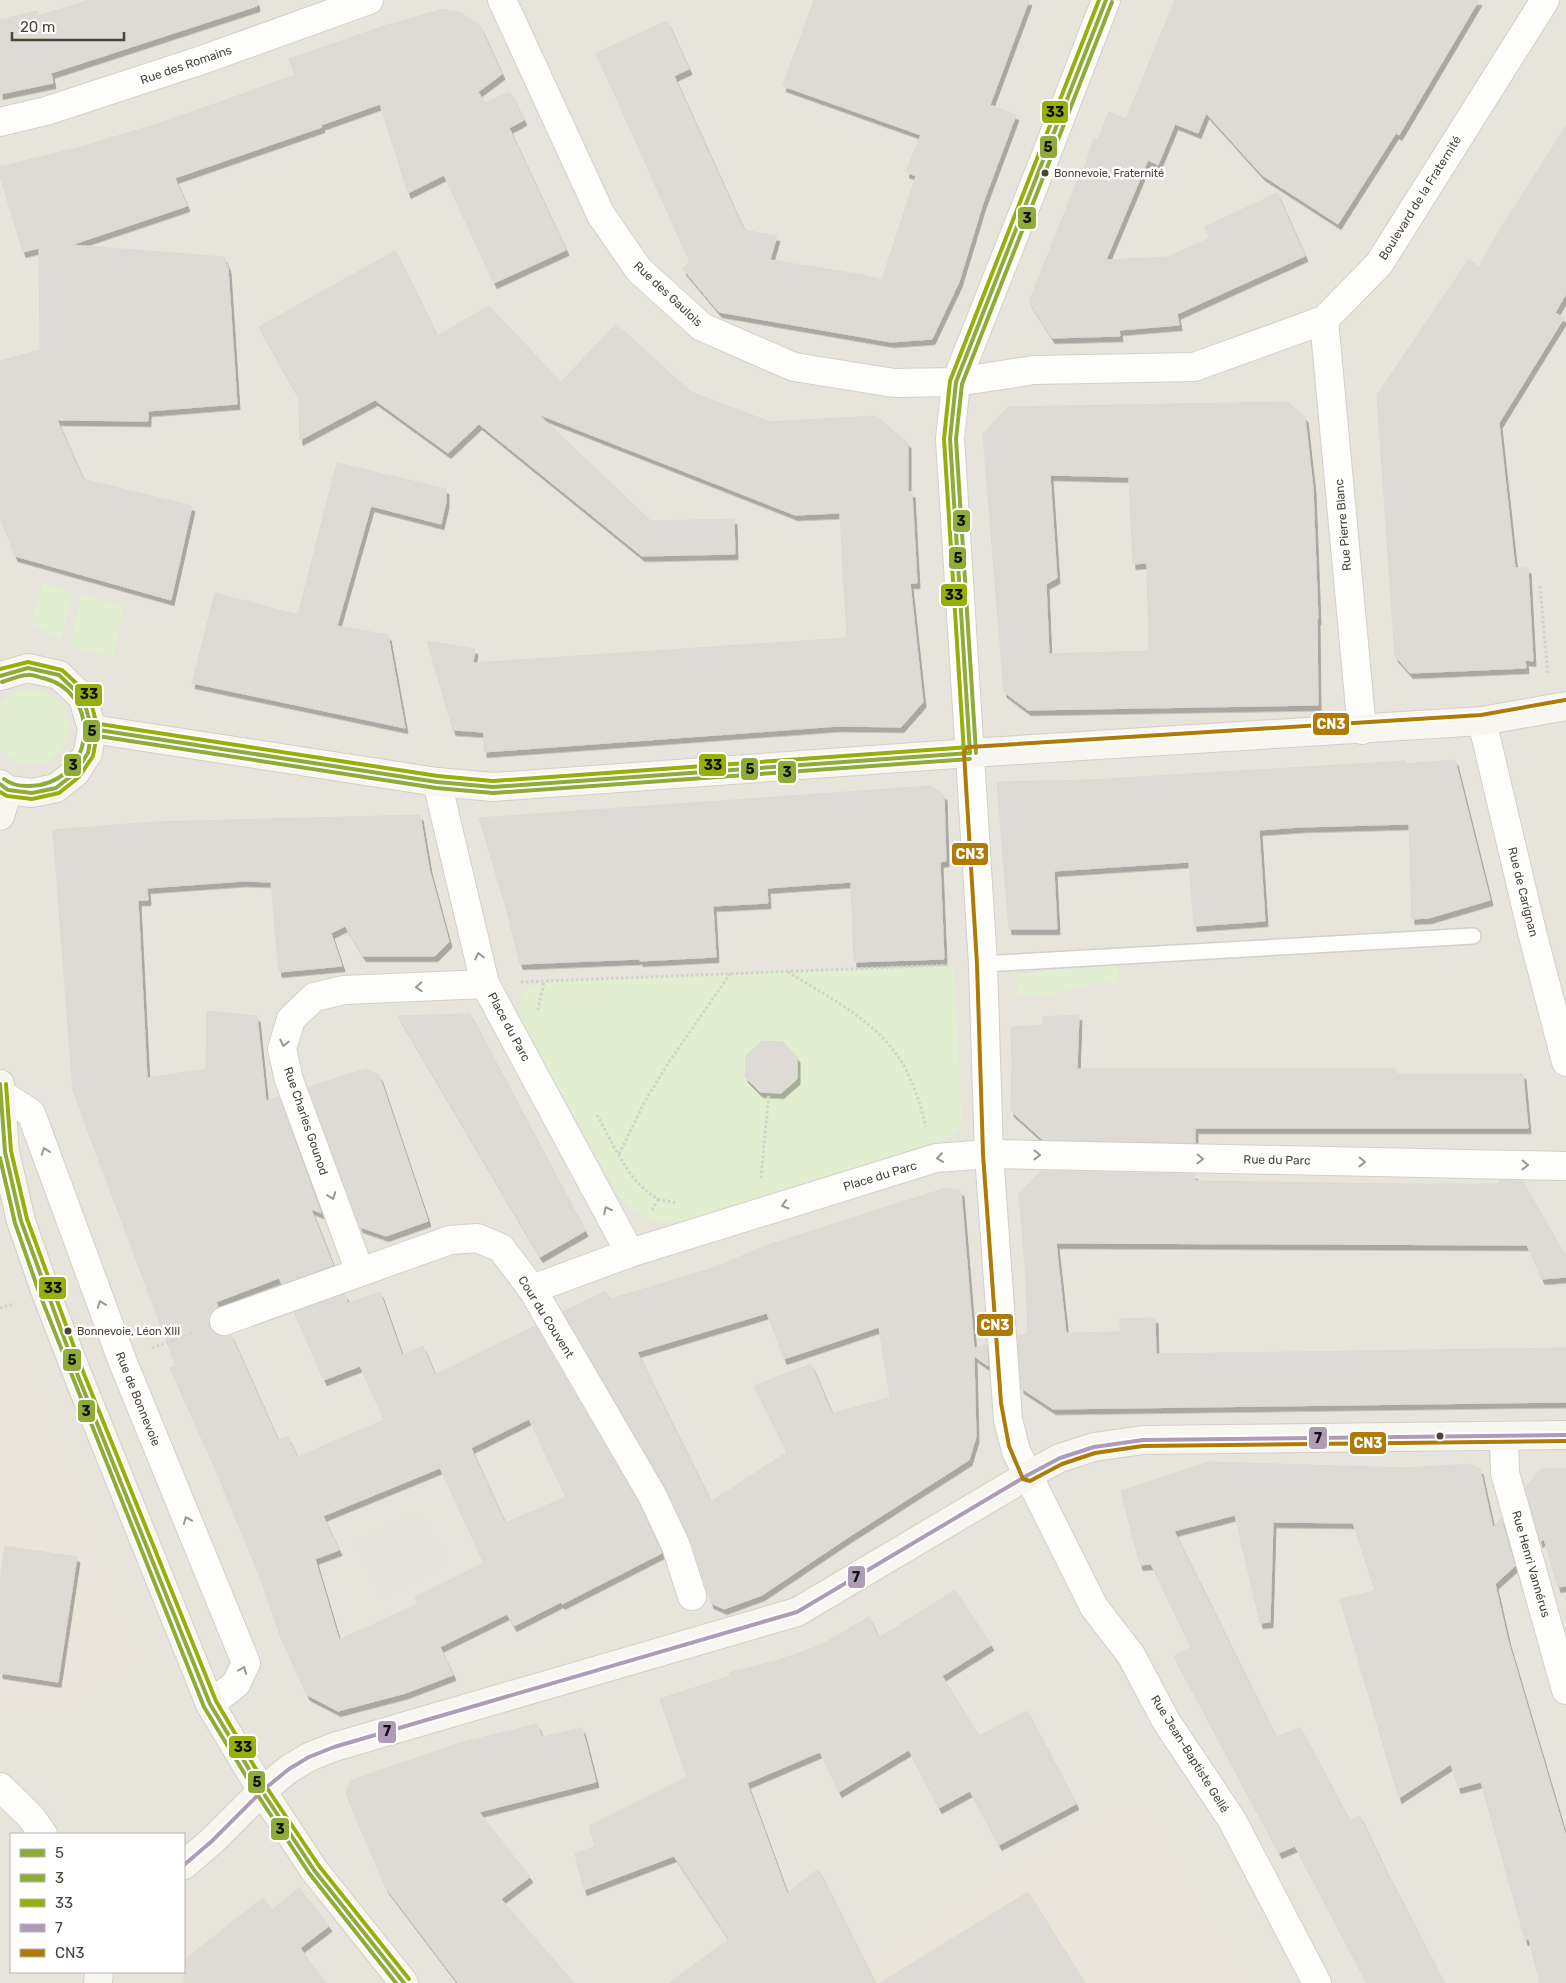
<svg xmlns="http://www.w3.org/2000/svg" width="1566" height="1983" viewBox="0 0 1566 1983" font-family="Rubik,sans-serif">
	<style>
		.residential { fill: #e7e4dc; fill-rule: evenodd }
		.education { fill: #eae5da }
		.green { fill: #e1eecf }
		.parking { fill: #e6e3df }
		.building { fill: #dedbd6; stroke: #dcd9d4; fill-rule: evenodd; filter: url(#shadow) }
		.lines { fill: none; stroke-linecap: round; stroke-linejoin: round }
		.lane-casing { stroke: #d2d0cb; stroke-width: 18 }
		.street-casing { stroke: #d2d0cb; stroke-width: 30 }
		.secondary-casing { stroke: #d3cfc5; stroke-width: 30 }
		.path { stroke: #d3d2cc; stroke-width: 3; stroke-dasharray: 2.5 2.5; stroke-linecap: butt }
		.lane { stroke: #fdfdfc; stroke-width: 15 }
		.street { stroke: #fdfdfc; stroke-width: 28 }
		.secondary { stroke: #f7f6f1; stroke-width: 28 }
		.bus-1-casing { stroke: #fff; stroke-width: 8 }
		.bus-2-casing { stroke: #fff; stroke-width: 8 }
		.bus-3-casing { stroke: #fff; stroke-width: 8 }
		.bus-4-casing { stroke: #fff; stroke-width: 8 }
		.bus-5-casing { stroke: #fff; stroke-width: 8 }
		.bus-1 { stroke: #8fac39; stroke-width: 4 }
		.bus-2 { stroke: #8fac39; stroke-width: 4 }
		.bus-3 { stroke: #97b009; stroke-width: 4 }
		.bus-4 { stroke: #ae9cb6; stroke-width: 4 }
		.bus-5 { stroke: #af7b06; stroke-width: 4 }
		.oneway { stroke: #9b9791 }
		.bus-dot { fill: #4b4439; stroke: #fff; stroke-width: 2 }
		.labels { text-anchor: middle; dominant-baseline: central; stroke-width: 5; stroke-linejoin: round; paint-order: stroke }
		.bus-label { font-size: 11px; fill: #4b4439; stroke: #fff; text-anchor: start }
		.street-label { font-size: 12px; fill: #4b4439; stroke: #fff }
		.line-badge { stroke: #fff; stroke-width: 2 }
		.badge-label { font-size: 14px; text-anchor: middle; font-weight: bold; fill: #fff }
		.pale-badge-label { font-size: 14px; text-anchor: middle; font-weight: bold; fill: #111 }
	</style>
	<defs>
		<filter id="shadow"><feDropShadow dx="3" dy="5.5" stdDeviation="0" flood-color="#0004"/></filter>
	</defs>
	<rect width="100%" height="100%" fill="#f4f2ee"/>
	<path class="residential" d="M0,0H1566V1983H0ZM11,1834H184V1972H11Z"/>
	<g class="education">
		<path d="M26,1352L141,1662L64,1716L60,1713L50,1712L42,1718L40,1723L0,1716V1361Z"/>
		<path d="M1140,1791L1249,1983H828Z"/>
	</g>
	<g class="green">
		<path d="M43,583L74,593L61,640L31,623Z"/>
		<path d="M81,594L124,606L113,658L70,646Z"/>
		<path d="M36,689C105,710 51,799 0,749V705C9,692 21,690 36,689Z"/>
		<path d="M954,965L962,1119L959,1129L950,1137L697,1219C663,1226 649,1224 622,1201L521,1021C517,998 522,989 544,981Z"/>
		<path d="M1117,965L1118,982L1091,984L1052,994L1018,995L1016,974Z"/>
	</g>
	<path class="parking" d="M421,1512L447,1563L383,1595L357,1544Z"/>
	<g class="building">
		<path d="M90,0H256L257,6L51,73L53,83L0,94V20L37,11L38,16Z"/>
		<path d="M814,0H1029L990,105L1016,115L983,203L959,282L932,339L891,342L719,312L683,269L690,262L596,53L667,21L689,69L674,76L744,230L777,236L770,260L863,275L882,280L916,176L906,172L921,135L783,86Z"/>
		<path d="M1175,0H1479L1399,135L1396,133L1338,224L1262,175L1206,113L1198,133L1175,124L1158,165L1148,160L1106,260L1168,257L1210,238L1205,227L1277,193L1305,256L1177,314L1179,325L1119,330L1120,336L1052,338L1029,302L1082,169L1084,170L1094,138L1098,140L1109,112L1126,119Z"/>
		<path d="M443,9L461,13L480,26L502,74L478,92L485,103L510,92L524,120L509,128L566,250L494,283L444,175L408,193L380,104L321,125L322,127L175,178L187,206L71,245L224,257L228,268L237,404L148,411V421L57,420L83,479L192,506L171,600L15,556L0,517V361L40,350L39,248L23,252L0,176V167L81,147L157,124L240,95L295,75L289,59L384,26Z"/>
		<path d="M1566,126V294L1555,313L1564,318L1499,423L1515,568H1528L1533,661L1525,660L1526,668L1410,673L1395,656L1377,395L1469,259L1479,267L1498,233Z"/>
		<path d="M395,251L437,336L489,306L561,382L616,324L691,392L770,422L876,416L908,443V492H912L917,583H910L923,702L901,727L839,726L484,752V732L453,730L427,641L475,649L473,663L847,638L840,513L795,515L538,414L651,521L734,519L735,554L642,556L479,424L448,453L375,400L300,440L299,398L259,327Z"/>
		<path d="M1288,402L1305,417L1313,488L1318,619L1317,620L1318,705L1028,710L1004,692L983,434L1008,407ZM1050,475L1129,477L1133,564L1147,563L1149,651L1049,654L1046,584L1057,578Z"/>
		<path d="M337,463L446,489V502L441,524L371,506L337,626L388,635L405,728L192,683L215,593L298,615Z"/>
		<path d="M1455,760L1490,900L1429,918L1412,919L1409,824L1301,827L1259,830L1265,921L1194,926L1189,862L1054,871L1057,929H1009L997,782L1090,780L1405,761L1406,764Z"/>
		<path d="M931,786L944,795L946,861L940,862L944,959L854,962L851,882L767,888L768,903L713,906L716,957L640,961V959L520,964L508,915L479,818Z"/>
		<path d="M420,815L429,868L449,942L435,956H363L345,926L331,933L342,966L279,972L271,882L244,881L147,888L148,900H138L147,1078L206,1069L207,1011L257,1016L266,1101L279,1097L321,1213L311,1209L333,1265L282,1284L279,1278L216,1302L218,1307L212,1311L209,1318V1326L214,1333L221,1336L231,1335L278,1440L288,1437L297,1457L384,1420L360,1366L324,1380L294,1312L345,1294L348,1303L380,1292L402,1355L423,1346L435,1375L535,1326L638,1502L662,1553L562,1604L561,1602L514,1626L507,1614L440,1647L453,1675L406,1693L338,1711L307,1695L281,1638L260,1577L214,1466L170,1368L176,1366L73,1091L53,830L155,822ZM529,1419L566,1497L505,1523L471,1448ZM440,1468L484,1563L415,1597L418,1604L339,1640L315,1559L339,1550L323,1516Z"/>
		<path d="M470,1014L585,1231L540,1257L398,1016Z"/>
		<path d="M1079,1015L1077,1069H1396V1074H1523L1528,1128H1195V1143L1043,1140L1011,1111L1012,1064L1011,1027L1044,1025L1043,1017Z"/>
		<path d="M762,1041L783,1042L797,1057V1079L781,1093L760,1092L745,1077L746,1056Z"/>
		<path d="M366,1069L379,1075L428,1221L386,1236L360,1227L308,1087Z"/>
		<path d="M1041,1171L1195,1174V1181L1395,1184H1499L1498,1182L1502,1180L1522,1181L1566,1257V1277L1542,1279L1527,1245L1056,1243L1066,1333L1120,1332V1319L1155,1318L1156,1354L1566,1348V1402L1053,1409L1021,1388L1018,1336L1028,1333L1026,1278L1019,1193Z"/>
		<path d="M946,1188L961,1191L974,1348L987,1344L988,1366L974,1356L976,1437L969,1460L847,1538L762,1595L724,1609L711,1603L691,1541L666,1488L563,1312L606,1291L610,1299L713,1268L768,1245ZM767,1313L784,1359L879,1327L890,1397L832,1414L811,1364L754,1386L787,1452L711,1502L637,1352Z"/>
		<path d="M1208,1462L1406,1468L1470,1464L1480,1469L1493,1528L1501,1518L1515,1566L1495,1584L1508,1641L1566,1837V1983H1540L1529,1939L1525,1940L1481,1782L1458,1788L1451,1764L1399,1798L1340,1599L1375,1591L1353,1523L1273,1522L1270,1622L1260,1623L1235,1515L1174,1531L1276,1737L1300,1728L1350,1821L1360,1816L1382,1863L1444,1983H1367L1295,1846L1279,1853L1174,1656L1191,1647L1151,1564L1140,1565L1121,1491Z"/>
		<path d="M1541,1469H1566V1586L1558,1587L1544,1539L1540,1542L1525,1488Z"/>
		<path d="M5,1546L77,1557L58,1682L0,1673V1582Z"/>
		<path d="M955,1590L991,1645L942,1676L979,1736L1027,1711L1076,1804L999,1845L970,1791L939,1808L909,1750L839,1792L820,1752L747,1783L787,1893L818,1869L875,1983H669L729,1939L674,1856L584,1890L575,1854L595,1846L589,1826L687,1777L660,1699L730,1676L729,1673L776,1661L819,1646L869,1617L879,1638Z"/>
		<path d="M537,1724L542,1737L582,1728L596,1782L479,1812L530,1877L501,1899L574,1983H458L386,1888L346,1794L350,1781L460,1743Z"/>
		<path d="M299,1888L329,1926L300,1948L326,1983H184V1960L263,1898L272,1910Z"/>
		<path d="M1028,1892L1085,1983H880Z"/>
	</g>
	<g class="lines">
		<defs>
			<path id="lane" d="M983,964L1473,936"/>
			<g id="street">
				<path d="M502,0L601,215L639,270L702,327L794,367L894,383L956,382L1034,370L1194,367L1324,320L1379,264L1545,0"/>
				<path d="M1106,0L1046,155L956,382L950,439L983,964L989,1154L1008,1420L1016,1451L1094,1607L1131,1655L1166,1721L1232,1820L1317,1983"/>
				<path d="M0,122L46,111L199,61L369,0"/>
				<path d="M1324,320L1362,730"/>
				<path d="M1482,721L1532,932L1566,1062"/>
				<path d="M437,782L485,984L630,1253"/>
				<path d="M0,1093L31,1113L122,1360L246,1663L236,1684L210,1704"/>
				<path d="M360,1272L289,1080L282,1049L291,1019L314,997L344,990L485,984"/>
				<path d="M532,1289L630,1253L936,1158L989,1154L1566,1166"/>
				<path d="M224,1321L450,1240L477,1238L501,1248L532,1289L652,1495L676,1546L692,1596"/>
				<path d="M1504,1437L1505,1473L1566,1690"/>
				<path d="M0,1787L31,1817L43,1834"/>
			</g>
			<g id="secondary">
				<path d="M0,676L28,668L59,675L83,698L92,729L88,753L75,773L56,788L32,793L8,790L0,784"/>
				<path d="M92,729L437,782L493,787L970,753L1482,721L1566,706"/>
				<path d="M0,816L8,790"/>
				<path d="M0,1084L5,1152L21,1221L46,1293L78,1376L210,1704L262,1791L314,1870L404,1983"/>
				<path d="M184,1865L212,1841L262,1791L289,1769L309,1757L334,1747L797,1612L1028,1475L1060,1458L1094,1447L1143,1440L1566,1435"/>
				<path d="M98,1983L99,1972"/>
			</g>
		</defs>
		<use href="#lane" class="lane-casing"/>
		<use href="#street" class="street-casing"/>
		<use href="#secondary" class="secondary-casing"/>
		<g class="path">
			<path d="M1540,586L1548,676"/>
			<path d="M788,972C831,999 884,1024 907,1072C916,1089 921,1108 926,1127"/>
			<path d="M521,982L950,965"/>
			<path d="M538,1010L544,981"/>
			<path d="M597,1115C612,1141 629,1184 657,1198C662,1201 670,1201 676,1203"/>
			<path d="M619,1154L645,1101L669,1062L730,974"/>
			<path d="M761,1178L769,1092"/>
			<path d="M652,1210L658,1199"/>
			<path d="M0,1308L14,1304"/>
			<path d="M152,1348L193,1333"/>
		</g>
		<use href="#lane" class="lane"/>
		<use href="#street" class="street"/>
		<use href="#secondary" class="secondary"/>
		<defs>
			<g id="bus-1">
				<path d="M0,676L28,668L59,675L83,698L92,729L88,753L75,773L56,788L32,793L8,790L0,784"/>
				<path d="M92,729L437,782L493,787L970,753"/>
				<path d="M970,753L950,439L956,382L1106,0"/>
				<path d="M0,1084L5,1152L21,1221L78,1376L210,1704L262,1791L314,1870L404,1983"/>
			</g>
			<g id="bus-2">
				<path d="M2,682C10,680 19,675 28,675C32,674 38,677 43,678C99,691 98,773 40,785C28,787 14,787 4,779"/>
				<path d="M91,735L436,788L493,793L970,759"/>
				<path d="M976,753L956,439L962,384L1112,2"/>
				<path d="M0,1158L15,1223L40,1295L204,1707L257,1794L309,1873L396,1983"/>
			</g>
			<g id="bus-3">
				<path d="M0,669L28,662L62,670L89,695L98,729L93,756L79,777L59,793L32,799L7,796L0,792"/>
				<path d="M93,723L438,776L493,781L970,747"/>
				<path d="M964,753L944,439L950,381L1099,0"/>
				<path d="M6,1084L11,1151L27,1219L84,1374L216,1701L267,1788L319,1866L409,1979"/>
			</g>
			<path id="bus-4" d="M184,1865L212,1841L262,1791L289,1769L309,1757L334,1747L797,1612L1028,1475L1060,1458L1094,1447L1143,1440L1566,1435"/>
			<path id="bus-5" d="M1565,700L1481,715L970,747L966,748L964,753L977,964L983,1154L1001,1403L1009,1446L1023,1479L1030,1481L1062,1464L1095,1453L1143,1446L1566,1441"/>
		</defs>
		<use href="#bus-1" class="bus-1-casing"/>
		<use href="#bus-2" class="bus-2-casing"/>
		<use href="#bus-3" class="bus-3-casing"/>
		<use href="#bus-4" class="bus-4-casing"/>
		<use href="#bus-5" class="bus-5-casing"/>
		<use href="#bus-1" class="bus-1"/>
		<use href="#bus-2" class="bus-2"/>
		<use href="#bus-3" class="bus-3"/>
		<use href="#bus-4" class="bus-4"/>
		<use href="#bus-5" class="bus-5"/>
	</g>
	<defs><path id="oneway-chevron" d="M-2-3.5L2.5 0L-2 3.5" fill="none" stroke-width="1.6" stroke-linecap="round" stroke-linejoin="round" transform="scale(1.25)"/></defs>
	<g class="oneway">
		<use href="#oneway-chevron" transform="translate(479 956) rotate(-103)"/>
		<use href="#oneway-chevron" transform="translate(419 987) rotate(177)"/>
		<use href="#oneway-chevron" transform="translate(284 1043) rotate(103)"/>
		<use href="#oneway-chevron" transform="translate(45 1151) rotate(-110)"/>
		<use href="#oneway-chevron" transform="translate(1037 1155) rotate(1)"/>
		<use href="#oneway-chevron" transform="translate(940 1158) rotate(172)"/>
		<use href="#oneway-chevron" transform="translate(1200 1159) rotate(1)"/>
		<use href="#oneway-chevron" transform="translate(1362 1162) rotate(1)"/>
		<use href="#oneway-chevron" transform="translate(1525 1165) rotate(1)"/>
		<use href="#oneway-chevron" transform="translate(332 1196) rotate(70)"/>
		<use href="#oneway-chevron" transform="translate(785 1205) rotate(163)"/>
		<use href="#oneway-chevron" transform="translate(607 1210) rotate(-118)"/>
		<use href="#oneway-chevron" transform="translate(101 1304) rotate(-110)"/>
		<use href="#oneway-chevron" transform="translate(187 1520) rotate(-112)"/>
		<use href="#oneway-chevron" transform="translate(243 1670) rotate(-67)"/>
	</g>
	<g class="bus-dot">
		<circle cx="1045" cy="173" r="4.5"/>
		<circle cx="68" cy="1331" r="4.5"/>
		<circle cx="1440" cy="1436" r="4.5"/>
	</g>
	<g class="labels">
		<g class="bus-label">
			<text x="1054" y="173">Bonnevoie, Fraternité</text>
			<text x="77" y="1331">Bonnevoie, Léon XIII</text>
		</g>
		<g class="street-label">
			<text transform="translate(186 65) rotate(-19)">Rue des Romains</text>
			<text transform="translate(1420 198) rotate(-58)">Boulevard de la Fraternité</text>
			<text transform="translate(668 294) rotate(43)">Rue des Gaulois</text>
			<text transform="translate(1343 525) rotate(-95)">Rue Pierre Blanc</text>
			<text transform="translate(1523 892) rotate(76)">Rue de Carignan</text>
			<text transform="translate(509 1027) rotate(62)">Place du Parc</text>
			<text transform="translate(306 1121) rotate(71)">Rue Charles Gounod</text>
			<text transform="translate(1277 1160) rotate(1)">Rue du Parc</text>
			<text transform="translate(880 1176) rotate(-17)">Place du Parc</text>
			<text transform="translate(546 1317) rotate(58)">Cour du Couvent</text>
			<text transform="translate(138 1399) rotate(68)">Rue de Bonnevoie</text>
			<text transform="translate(1531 1564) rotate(74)">Rue Henri Vannérus</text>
			<text transform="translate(1190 1754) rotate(58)">Rue Jean-Baptiste Gellé</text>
		</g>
	</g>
	<g class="line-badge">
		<rect x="1041" y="100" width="28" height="24" rx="5" fill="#97b009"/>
		<rect x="1039" y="135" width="19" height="24" rx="5" fill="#8fac39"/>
		<rect x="1017" y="206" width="20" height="24" rx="5" fill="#8fac39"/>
		<rect x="952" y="509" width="19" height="24" rx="5" fill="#8fac39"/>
		<rect x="948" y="546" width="19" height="24" rx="5" fill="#8fac39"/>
		<rect x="940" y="583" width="28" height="24" rx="5" fill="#97b009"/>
		<rect x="74" y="683" width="29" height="24" rx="5" fill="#97b009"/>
		<rect x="1312" y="712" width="38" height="24" rx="5" fill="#af7b06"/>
		<rect x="82" y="719" width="19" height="24" rx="5" fill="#8fac39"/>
		<rect x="63" y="753" width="19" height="24" rx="5" fill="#8fac39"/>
		<rect x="698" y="753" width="29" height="24" rx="5" fill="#97b009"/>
		<rect x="740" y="757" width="19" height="24" rx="5" fill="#8fac39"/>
		<rect x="777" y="760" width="20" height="24" rx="5" fill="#8fac39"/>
		<rect x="951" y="842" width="38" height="24" rx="5" fill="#af7b06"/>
		<rect x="38" y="1276" width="29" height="24" rx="5" fill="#97b009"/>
		<rect x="976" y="1313" width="38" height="24" rx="5" fill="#af7b06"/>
		<rect x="62" y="1348" width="20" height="24" rx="5" fill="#8fac39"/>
		<rect x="77" y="1399" width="19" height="24" rx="5" fill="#8fac39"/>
		<rect x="1308" y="1426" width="20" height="24" rx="5" fill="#ae9cb6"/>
		<rect x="1349" y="1431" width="38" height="24" rx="5" fill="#af7b06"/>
		<rect x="847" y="1565" width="19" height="24" rx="5" fill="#ae9cb6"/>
		<rect x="377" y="1720" width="20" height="24" rx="5" fill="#ae9cb6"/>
		<rect x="228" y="1735" width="29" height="24" rx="5" fill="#97b009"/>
		<rect x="247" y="1770" width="19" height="24" rx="5" fill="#8fac39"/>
		<rect x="270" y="1817" width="20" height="24" rx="5" fill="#8fac39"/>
	</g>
	<g class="badge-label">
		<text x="1331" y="729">CN3</text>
		<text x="970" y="859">CN3</text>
		<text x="995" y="1330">CN3</text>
		<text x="1368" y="1448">CN3</text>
	</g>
	<g class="pale-badge-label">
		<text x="1055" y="117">33</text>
		<text x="1048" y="152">5</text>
		<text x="1027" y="223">3</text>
		<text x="961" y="526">3</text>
		<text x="958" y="563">5</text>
		<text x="954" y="600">33</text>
		<text x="89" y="699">33</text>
		<text x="92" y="736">5</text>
		<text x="73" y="770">3</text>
		<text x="713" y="770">33</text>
		<text x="750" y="774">5</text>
		<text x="787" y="777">3</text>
		<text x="53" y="1293">33</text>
		<text x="72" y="1365">5</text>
		<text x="86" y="1416">3</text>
		<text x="1318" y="1443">7</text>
		<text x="856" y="1582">7</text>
		<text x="387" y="1736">7</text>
		<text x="243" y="1752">33</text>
		<text x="257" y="1787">5</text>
		<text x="280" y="1834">3</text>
	</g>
	<rect x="10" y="1833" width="175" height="140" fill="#ffffff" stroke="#b7b4b0"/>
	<rect x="20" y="1849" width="25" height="8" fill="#8fac39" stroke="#b7b4b0"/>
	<text x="55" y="1858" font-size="15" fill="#4b4439">5</text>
	<rect x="20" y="1874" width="25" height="8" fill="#8fac39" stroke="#b7b4b0"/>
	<text x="55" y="1883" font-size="15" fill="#4b4439">3</text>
	<rect x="20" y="1899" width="25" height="8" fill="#97b009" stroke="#b7b4b0"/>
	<text x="55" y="1908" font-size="15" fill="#4b4439">33</text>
	<rect x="20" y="1924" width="25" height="8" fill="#ae9cb6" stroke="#b7b4b0"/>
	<text x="55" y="1933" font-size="15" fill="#4b4439">7</text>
	<rect x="20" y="1949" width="25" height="8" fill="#af7b06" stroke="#b7b4b0"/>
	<text x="55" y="1958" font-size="15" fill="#4b4439">CN3</text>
	<path d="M12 32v8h112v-8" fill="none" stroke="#4b4439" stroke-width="2.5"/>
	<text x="20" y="32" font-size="15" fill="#4b4439" stroke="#ffffff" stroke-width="4" paint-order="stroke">20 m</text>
</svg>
